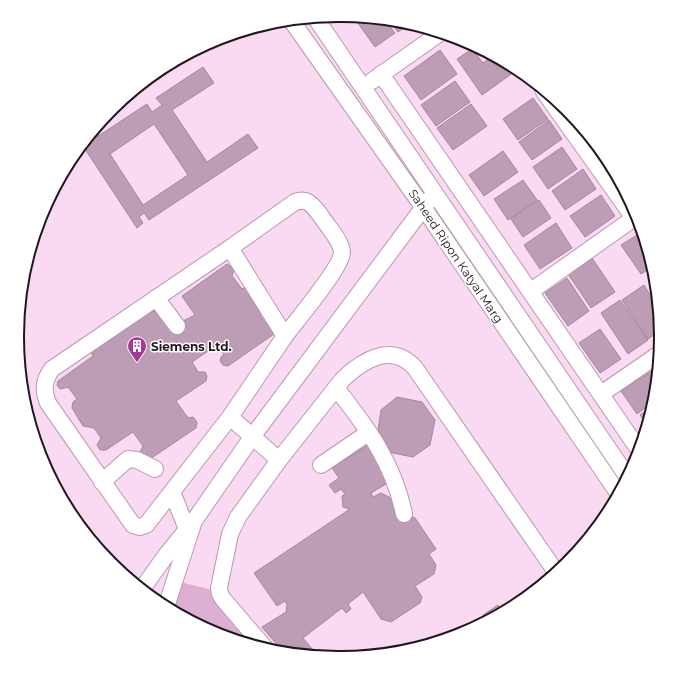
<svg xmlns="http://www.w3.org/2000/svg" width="678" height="673" viewBox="0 0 678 673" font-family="Montserrat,sans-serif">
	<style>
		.green { fill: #dcafd3 }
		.building { fill: #bc9db5; stroke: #a3859d; fill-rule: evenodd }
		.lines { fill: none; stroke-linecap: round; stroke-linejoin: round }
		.minor-casing { stroke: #b899b1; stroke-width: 18 }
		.minor { stroke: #fff; stroke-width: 16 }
		.labels { text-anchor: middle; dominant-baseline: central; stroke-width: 3; stroke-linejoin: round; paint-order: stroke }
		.street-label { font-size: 12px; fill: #221720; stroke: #fff }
		.poi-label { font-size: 12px; font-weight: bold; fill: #221720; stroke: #fff; text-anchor: start }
		.rim { fill: none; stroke: #221720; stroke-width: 2 }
	</style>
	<rect width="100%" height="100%" fill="#fadaf3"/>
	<path class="green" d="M172,580L221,592L268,649L216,633L164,606Z"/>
	<g class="building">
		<path d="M357,17L385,20L395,33L375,47L355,19Z"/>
		<path d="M389,20L402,21L410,24L398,32Z"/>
		<path d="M472,49L483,63L493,56L509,65L514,72L482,95L457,59Z"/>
		<path d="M440,50L457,74L421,100L404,76Z"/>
		<path d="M203,67L214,83L172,110L207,162L248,134L258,148L149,220L144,213L139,217L143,223L137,228L83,146L147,104L152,112L162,105L156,98ZM154,124L188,175L143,205L110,154Z"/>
		<path d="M455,81L470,102L436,126L421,105Z"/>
		<path d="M533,98L548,119L518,140L503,119Z"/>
		<path d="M471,104L487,126L453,150L437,128Z"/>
		<path d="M549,120L562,139L532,160L519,142Z"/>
		<path d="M562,147L577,169L548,189L533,167Z"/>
		<path d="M503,151L518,172L484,196L469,175Z"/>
		<path d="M583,169L596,189L565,210L552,191Z"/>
		<path d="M523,180L537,200L508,220L494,199Z"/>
		<path d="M601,195L615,216L585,237L570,216Z"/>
		<path d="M539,200L551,218L523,237L511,219Z"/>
		<path d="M556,223L572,248L540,269L524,245Z"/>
		<path d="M642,232L652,267L641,274L621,245Z"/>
		<path d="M592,258L615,292L591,308L568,274Z"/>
		<path d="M227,264L234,269L232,276L242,289L247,286L263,306L260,315L267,325L270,324L277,329L274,334L228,366L223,365L220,361L221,357L224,354L217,345L192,362L198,372H205L207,376L206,381L176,401L188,418L193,417L197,422L196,428L150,459L143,457L140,452L143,446L133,432L106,450H100L97,445L101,438L94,428L83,426L72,408L73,402L77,399L68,387L60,389L57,385L58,381L93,356L91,352L148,305L154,312L157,309L171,319L164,323L172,333L185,325L183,321L195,315L182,296Z"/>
		<path d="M567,278L589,311L568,326L545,293Z"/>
		<path d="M655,278L656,288L651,281Z"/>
		<path d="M644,285L657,306L660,331L648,339L622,300Z"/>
		<path d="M620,300L648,340L628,354L601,313Z"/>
		<path d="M600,329L621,359L600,373L579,343Z"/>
		<path d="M658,367L653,402L637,414L621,391Z"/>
		<path d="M397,397L422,402L435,420L430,445L413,457L388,452L377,437L381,410Z"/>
		<path d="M652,407L647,424L640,415Z"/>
		<path d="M369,444L389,479L386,484L371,493L373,497L381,493L389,497L393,501L392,507L399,520L410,516L415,518L436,549L429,554L436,565L434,574L415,586L422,597L420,603L391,622L381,619L363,592L348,604L351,609L346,613L342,608L303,638L318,656L284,653L262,627L286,612L287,605L285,601L277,606L254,573L350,509L343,507L342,496L345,494L341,489L335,493L329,485L339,478L332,468Z"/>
		<path d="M498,605L503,612L483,622L486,618L483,615Z"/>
		<path d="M330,652L340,653L343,658L324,656Z"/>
		<path d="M351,652L354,657L343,658Z"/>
		<path d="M364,652L367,655L357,656Z"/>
	</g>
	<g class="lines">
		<defs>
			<g id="minor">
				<path d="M315,17L627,476"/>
				<path d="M291,20L423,207L618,493"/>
				<path d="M381,74L639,450"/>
				<path d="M372,81L440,33"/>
				<path d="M543,90L634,218"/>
				<path d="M230,248L295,202C308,197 313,206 321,216C327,226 342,241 342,253C341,268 296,321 285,336"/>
				<path d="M531,291L637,216"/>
				<path d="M156,298L177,326"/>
				<path d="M336,388C367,427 394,464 404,514"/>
				<path d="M601,394L659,354"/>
				<path d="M230,417L285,336L230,248L52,369C43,381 43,390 48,403L133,525L140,527L146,525L230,417L279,460L238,517L230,534L219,588L220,594L223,599L265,648"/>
				<path d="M279,460L343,379C363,360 392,342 415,368L556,572"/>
				<path d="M321,465L368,433"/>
				<path d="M102,482L128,459L137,460L155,469"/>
				<path d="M172,492L187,529"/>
				<path d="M142,589L167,554L189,527"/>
				<path d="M166,607L194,521L252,437L429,200"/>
			</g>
		</defs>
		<use href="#minor" class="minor-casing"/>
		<use href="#minor" class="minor"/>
	</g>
	<defs>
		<symbol id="building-pin" viewBox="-11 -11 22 30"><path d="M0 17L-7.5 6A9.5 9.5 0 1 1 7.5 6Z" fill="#a63897" stroke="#fff"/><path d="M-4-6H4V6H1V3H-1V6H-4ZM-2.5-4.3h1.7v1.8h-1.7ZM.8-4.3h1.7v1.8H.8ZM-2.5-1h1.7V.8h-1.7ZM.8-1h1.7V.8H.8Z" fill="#fff"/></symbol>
	</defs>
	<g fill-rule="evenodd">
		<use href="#building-pin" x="126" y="335" width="22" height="30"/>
	</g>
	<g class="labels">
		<g class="street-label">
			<text transform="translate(456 256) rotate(56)">Saheed Ripon Katyal Marg</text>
		</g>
		<g class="poi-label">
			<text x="151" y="346">Siemens Ltd.</text>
		</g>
	</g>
	<path d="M0 0H678V673H0ZM338 22H340A314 314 0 0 1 654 336V337A314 314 0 0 1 340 651H338A314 314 0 0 1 24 337V336A314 314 0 0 1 338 22Z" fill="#fff" fill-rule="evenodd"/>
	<path class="rim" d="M338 22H340A314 314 0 0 1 654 336V337A314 314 0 0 1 340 651H338A314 314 0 0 1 24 337V336A314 314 0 0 1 338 22Z"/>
</svg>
